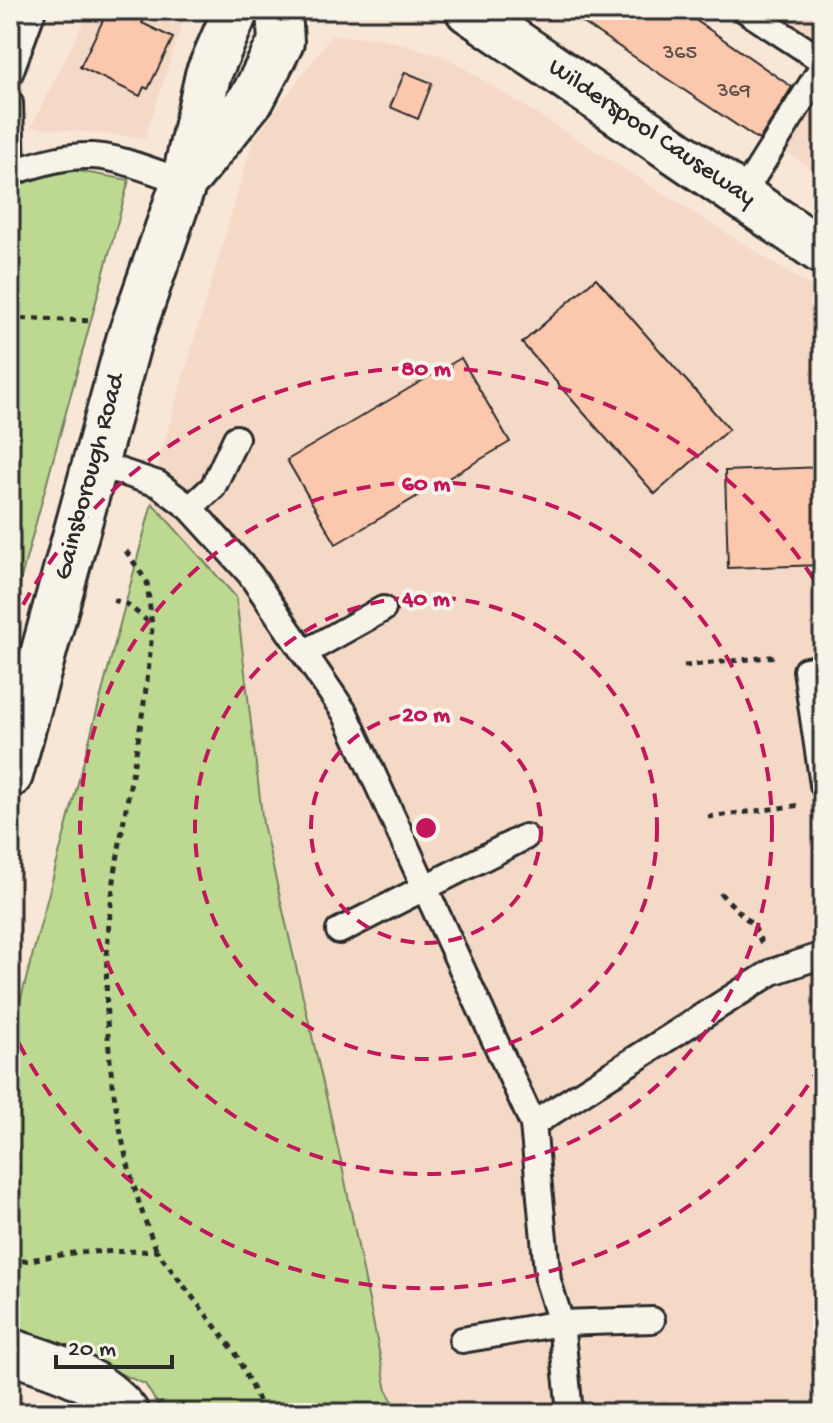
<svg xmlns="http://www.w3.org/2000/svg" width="833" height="1423" viewBox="0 0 833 1423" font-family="'Gochi Hand',sans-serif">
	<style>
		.built { fill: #f5d9c7 }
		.green { fill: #bdd991; stroke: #74825e; stroke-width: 2 }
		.building { fill: #fcc8ad; stroke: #2b2b2b; stroke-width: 2 }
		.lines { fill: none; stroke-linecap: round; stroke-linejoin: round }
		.service-casing { stroke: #2b2b2b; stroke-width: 30 }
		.minor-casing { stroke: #2b2b2b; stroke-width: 50 }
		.tertiary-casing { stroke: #2b2b2b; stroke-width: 50 }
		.trunk-casing { stroke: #2b2b2b; stroke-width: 50 }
		.path { stroke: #2b2b2b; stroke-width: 5; stroke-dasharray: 6 6; stroke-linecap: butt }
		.service { stroke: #f7f3e8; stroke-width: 24 }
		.minor { stroke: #f7f3e8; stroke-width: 44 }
		.tertiary { stroke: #f7f3e8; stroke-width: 44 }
		.trunk { stroke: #f7f3e8; stroke-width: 44 }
		.ring { fill: none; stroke: #c2185b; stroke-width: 4; stroke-dasharray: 14 10 }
		.labels { text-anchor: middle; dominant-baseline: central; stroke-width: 8; stroke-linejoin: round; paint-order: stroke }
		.number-label { font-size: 22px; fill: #5f524c }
		.street-label { font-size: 26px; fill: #2b2b2b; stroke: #f7f3e8 }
		.centre { fill: #c2185b; stroke: #f7f3e8; stroke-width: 4 }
		.ring-label { font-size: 24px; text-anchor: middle; font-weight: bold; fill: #c2185b; stroke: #f7f3e8; stroke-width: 8; stroke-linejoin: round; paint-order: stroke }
	</style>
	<rect width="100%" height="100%" fill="#f8e6d6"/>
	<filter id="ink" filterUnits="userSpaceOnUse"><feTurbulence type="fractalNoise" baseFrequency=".0125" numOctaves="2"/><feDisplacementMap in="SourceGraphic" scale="16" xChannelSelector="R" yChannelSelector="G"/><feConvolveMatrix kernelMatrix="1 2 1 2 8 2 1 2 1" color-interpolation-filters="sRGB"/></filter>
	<g filter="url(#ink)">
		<g class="built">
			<path d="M90,10H187L145,138L31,127Z"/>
			<path d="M764,10H823V51Z"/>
			<path d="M331,36L381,38L446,57L823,294V1413H399L387,1391L263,824L236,597L152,503L162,449L253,141Z"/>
			<path d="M823,89V178L787,152Z"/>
		</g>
		<g class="green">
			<path d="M61,168L129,180L18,589L10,587V187Z"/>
			<path d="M152,503L236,597L263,824L341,1161L387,1391L399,1413H163L145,1384L10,1327V1040Z"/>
		</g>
		<g class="building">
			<path d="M108,10H149L142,23L173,38L148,89L144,87L140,96L80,67Z"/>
			<path d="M564,10H681L792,87L759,140Z"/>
			<path d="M405,72L432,83L418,119L390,107Z"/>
			<path d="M596,278L729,429L655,494L522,343Z"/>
			<path d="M461,358L510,442L336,544L287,460Z"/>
			<path d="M823,467V565L728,568L725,471Z"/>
		</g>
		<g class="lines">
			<defs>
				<g id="service">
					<path d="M745,10L823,61"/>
					<path d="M10,73L33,10"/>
					<path d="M10,103L12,173"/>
					<path d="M10,173C93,145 104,154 184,182"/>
					<path d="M742,195L823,66"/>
					<path d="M95,463L158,484L190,508L250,574L345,713L533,1124L548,1281L561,1323L570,1413"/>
					<path d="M190,508L213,487L236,438"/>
					<path d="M304,653L383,609"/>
					<path d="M823,667L806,670L823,785"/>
					<path d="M339,931L525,837"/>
					<path d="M533,1124L772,972L823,955"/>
					<path d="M462,1340L561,1323L652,1320"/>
				</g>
				<path id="minor" d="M10,1351C54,1366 96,1376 126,1413"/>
				<g id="tertiary">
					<path d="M191,174L253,97L281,42L279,10"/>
					<path d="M10,775L129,340L184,182L208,75L236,10"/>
				</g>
				<path id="trunk" d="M468,10L823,252"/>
			</defs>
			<use href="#service" class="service-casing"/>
			<use href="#minor" class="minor-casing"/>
			<use href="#tertiary" class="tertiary-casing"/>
			<use href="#trunk" class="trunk-casing"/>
			<g class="path">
				<path d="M10,318L93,321"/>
				<path d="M126,551L147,582L152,626C147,719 122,811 111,904C98,1018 112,1145 157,1251"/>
				<path d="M113,600L127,604L152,625"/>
				<path d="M684,666L778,656"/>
				<path d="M708,817L802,805"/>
				<path d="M720,893L754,926L762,944"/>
				<path d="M10,1263L79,1252L157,1251L235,1352L264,1413"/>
			</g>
			<use href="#service" class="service"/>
			<use href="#minor" class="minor"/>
			<use href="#tertiary" class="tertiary"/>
			<use href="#trunk" class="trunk"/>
		</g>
	</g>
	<g class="ring">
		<circle cx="426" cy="828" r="115"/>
		<circle cx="426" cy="828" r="231"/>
		<circle cx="426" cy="828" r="346"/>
		<path d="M821 1065A461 461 0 0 1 12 1030M12 626A461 461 0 0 1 821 591"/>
	</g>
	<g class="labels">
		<g class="number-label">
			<text x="680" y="54">365</text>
			<text x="734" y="92">369</text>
		</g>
		<g class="street-label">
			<text transform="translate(651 134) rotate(34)">Wilderspool Causeway</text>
			<text transform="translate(91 477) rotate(-75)">Gainsborough Road</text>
		</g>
	</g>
	<circle cx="426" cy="828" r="12" class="centre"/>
	<g class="ring-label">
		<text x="426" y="375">80 m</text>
		<text x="426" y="490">60 m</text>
		<text x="426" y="605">40 m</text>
		<text x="426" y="721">20 m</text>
	</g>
	<rect width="833" height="1423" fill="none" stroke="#f7f3e8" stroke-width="40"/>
	<rect x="20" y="20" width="793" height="1383" fill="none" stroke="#2b2b2b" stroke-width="3" filter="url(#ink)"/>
	<path d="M56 1355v12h116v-12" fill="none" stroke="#2b2b2b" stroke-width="4"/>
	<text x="68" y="1355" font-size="24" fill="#2b2b2b" stroke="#f7f3e8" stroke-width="6" paint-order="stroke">20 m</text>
</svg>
